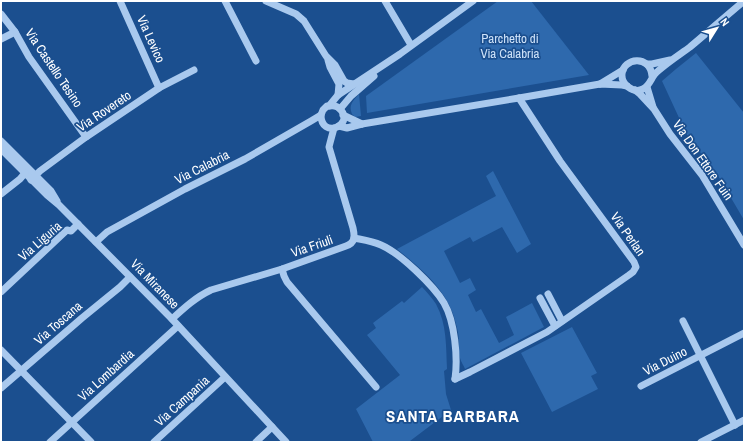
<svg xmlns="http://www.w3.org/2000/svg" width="745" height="443" viewBox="0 0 745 443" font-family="'Archivo Narrow',sans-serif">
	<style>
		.green { fill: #2e69ad }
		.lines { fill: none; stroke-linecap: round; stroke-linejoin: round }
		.minor { stroke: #a9c9ee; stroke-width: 7 }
		.labels { text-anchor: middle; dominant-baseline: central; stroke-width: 3.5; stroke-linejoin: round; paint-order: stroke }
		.park-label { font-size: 13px; fill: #cfe3fa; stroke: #1b4f8f }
		.street-label { font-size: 13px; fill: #fff; stroke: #1b4f8f }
		.district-label { font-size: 17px; font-weight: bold; letter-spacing: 1px; fill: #fff; stroke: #1b4f8f }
	</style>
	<rect width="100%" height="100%" fill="#1b4f8f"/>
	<g class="green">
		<path d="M498,1H531L589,75L367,113L366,96Z"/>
		<path d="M696,53L744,113V220L717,174L687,135L662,81L676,69Z"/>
		<path d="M359,94L361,116L355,117L352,114C348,105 353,101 359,94Z"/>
		<path d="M493,171L531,244L517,253L502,227L473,242L470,237L444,251L460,283L470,278L476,290L468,295L476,312L481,309L499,343L514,335L506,317L532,303L544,327L465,369C464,366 461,362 460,358C458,348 460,338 457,328C450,292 424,271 397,249L496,196L486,176Z"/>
		<path d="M422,287C427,292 432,298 436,304C447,324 446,347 447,369L444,371L446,394L451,410L410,441V442H373L356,409L400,375L367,335L376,328L373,323L402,301L404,303Z"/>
		<path d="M572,327L597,373L591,376L598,389L552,412L521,353Z"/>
	</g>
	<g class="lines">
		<g class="minor">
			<path d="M120,1L159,88"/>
			<path d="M225,1L256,61"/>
			<path d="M266,1L296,14L304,21L326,56L335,65L344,81L347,83L354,84"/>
			<path d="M385,1L411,45"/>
			<path d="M1,14L15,32L29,57L86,137"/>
			<path d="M1,39L15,32"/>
			<path d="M328,60L330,67L339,84L338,95"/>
			<path d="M647,64H652L670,60"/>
			<path d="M652,76C650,54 623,58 622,74C621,84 633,94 643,89C651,85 651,76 658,71C668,62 679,55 690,47C708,32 726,16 744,1"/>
			<path d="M600,84L623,70"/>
			<path d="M647,87L653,107"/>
			<path d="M635,90L640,94L654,109L670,134L702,175L744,245"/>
			<path d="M340,109L351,96L374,76"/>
			<path d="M321,115C321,139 354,126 341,110C338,106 334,105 329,106"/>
			<path d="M343,115L362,124"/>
			<path d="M339,126L347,128L362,124L519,98L600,84L622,85L627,86"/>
			<path d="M1,141L51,191L57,201"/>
			<path d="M1,149L47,195L59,205L172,319L286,442"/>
			<path d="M31,180L40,171L86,137L159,88L194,70"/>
			<path d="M1,194L20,179L25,173"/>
			<path d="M354,238C364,240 372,241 381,245C400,253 434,286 444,303C455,322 458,358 455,379"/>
			<path d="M96,242L107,232L185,189L245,159L311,121L321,115L323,110L327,106H329L338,95L400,54L473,1"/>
			<path d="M282,269L284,276L287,282L376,387"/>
			<path d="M1,292L67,230L71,231L78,224"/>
			<path d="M548,294L562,321"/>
			<path d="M540,298L555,326"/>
			<path d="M172,319C184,308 196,297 211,290L282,269L346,246C355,243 355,237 353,228L329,147L330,143L334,128"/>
			<path d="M683,321L735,425"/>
			<path d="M1,350L91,442"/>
			<path d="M455,379L470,372L547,332L629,275L633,272L636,267L634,262L560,161L519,98"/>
			<path d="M641,386L744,333"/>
			<path d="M1,388L82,318L120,287L130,277"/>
			<path d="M50,442L178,326"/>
			<path d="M154,442L225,377"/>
			<path d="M256,442L272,427"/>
			<path d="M701,442L744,420"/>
		</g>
	</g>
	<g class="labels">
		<g class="park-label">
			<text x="510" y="38">Parchetto di<tspan x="510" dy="15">Via Calabria</tspan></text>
		</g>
		<g class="street-label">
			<text transform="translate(151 39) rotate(66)">Via Levico</text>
			<text transform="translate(54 68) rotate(56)">Via Castello Tesino</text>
			<text transform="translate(104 111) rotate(-34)">Via Rovereto</text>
			<text transform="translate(703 160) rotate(55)">Via Don Ettore Fuin</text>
			<text transform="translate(202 167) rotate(-27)">Via Calabria</text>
			<text transform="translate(628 234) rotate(55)">Via Perlan</text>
			<text transform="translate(40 241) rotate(-41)">Via Liguria</text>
			<text transform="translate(312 246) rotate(-19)">Via Friuli</text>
			<text transform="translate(155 284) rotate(46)">Via Miranese</text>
			<text transform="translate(58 323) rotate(-41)">Via Toscana</text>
			<text transform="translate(665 361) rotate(-27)">Via Duino</text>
			<text transform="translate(106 375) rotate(-42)">Via Lombardia</text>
			<text transform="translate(182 401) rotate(-42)">Via Campania</text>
		</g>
		<g class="district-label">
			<text x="453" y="415">SANTA BARBARA</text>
		</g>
	</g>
	<rect width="745" height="443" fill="none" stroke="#ffffff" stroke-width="4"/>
	<g transform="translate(717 28) rotate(53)" stroke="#1b4f8f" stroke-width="3" paint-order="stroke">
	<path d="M0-3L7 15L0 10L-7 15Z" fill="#ffffff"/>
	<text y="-6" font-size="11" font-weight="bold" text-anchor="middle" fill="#ffffff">N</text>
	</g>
</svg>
